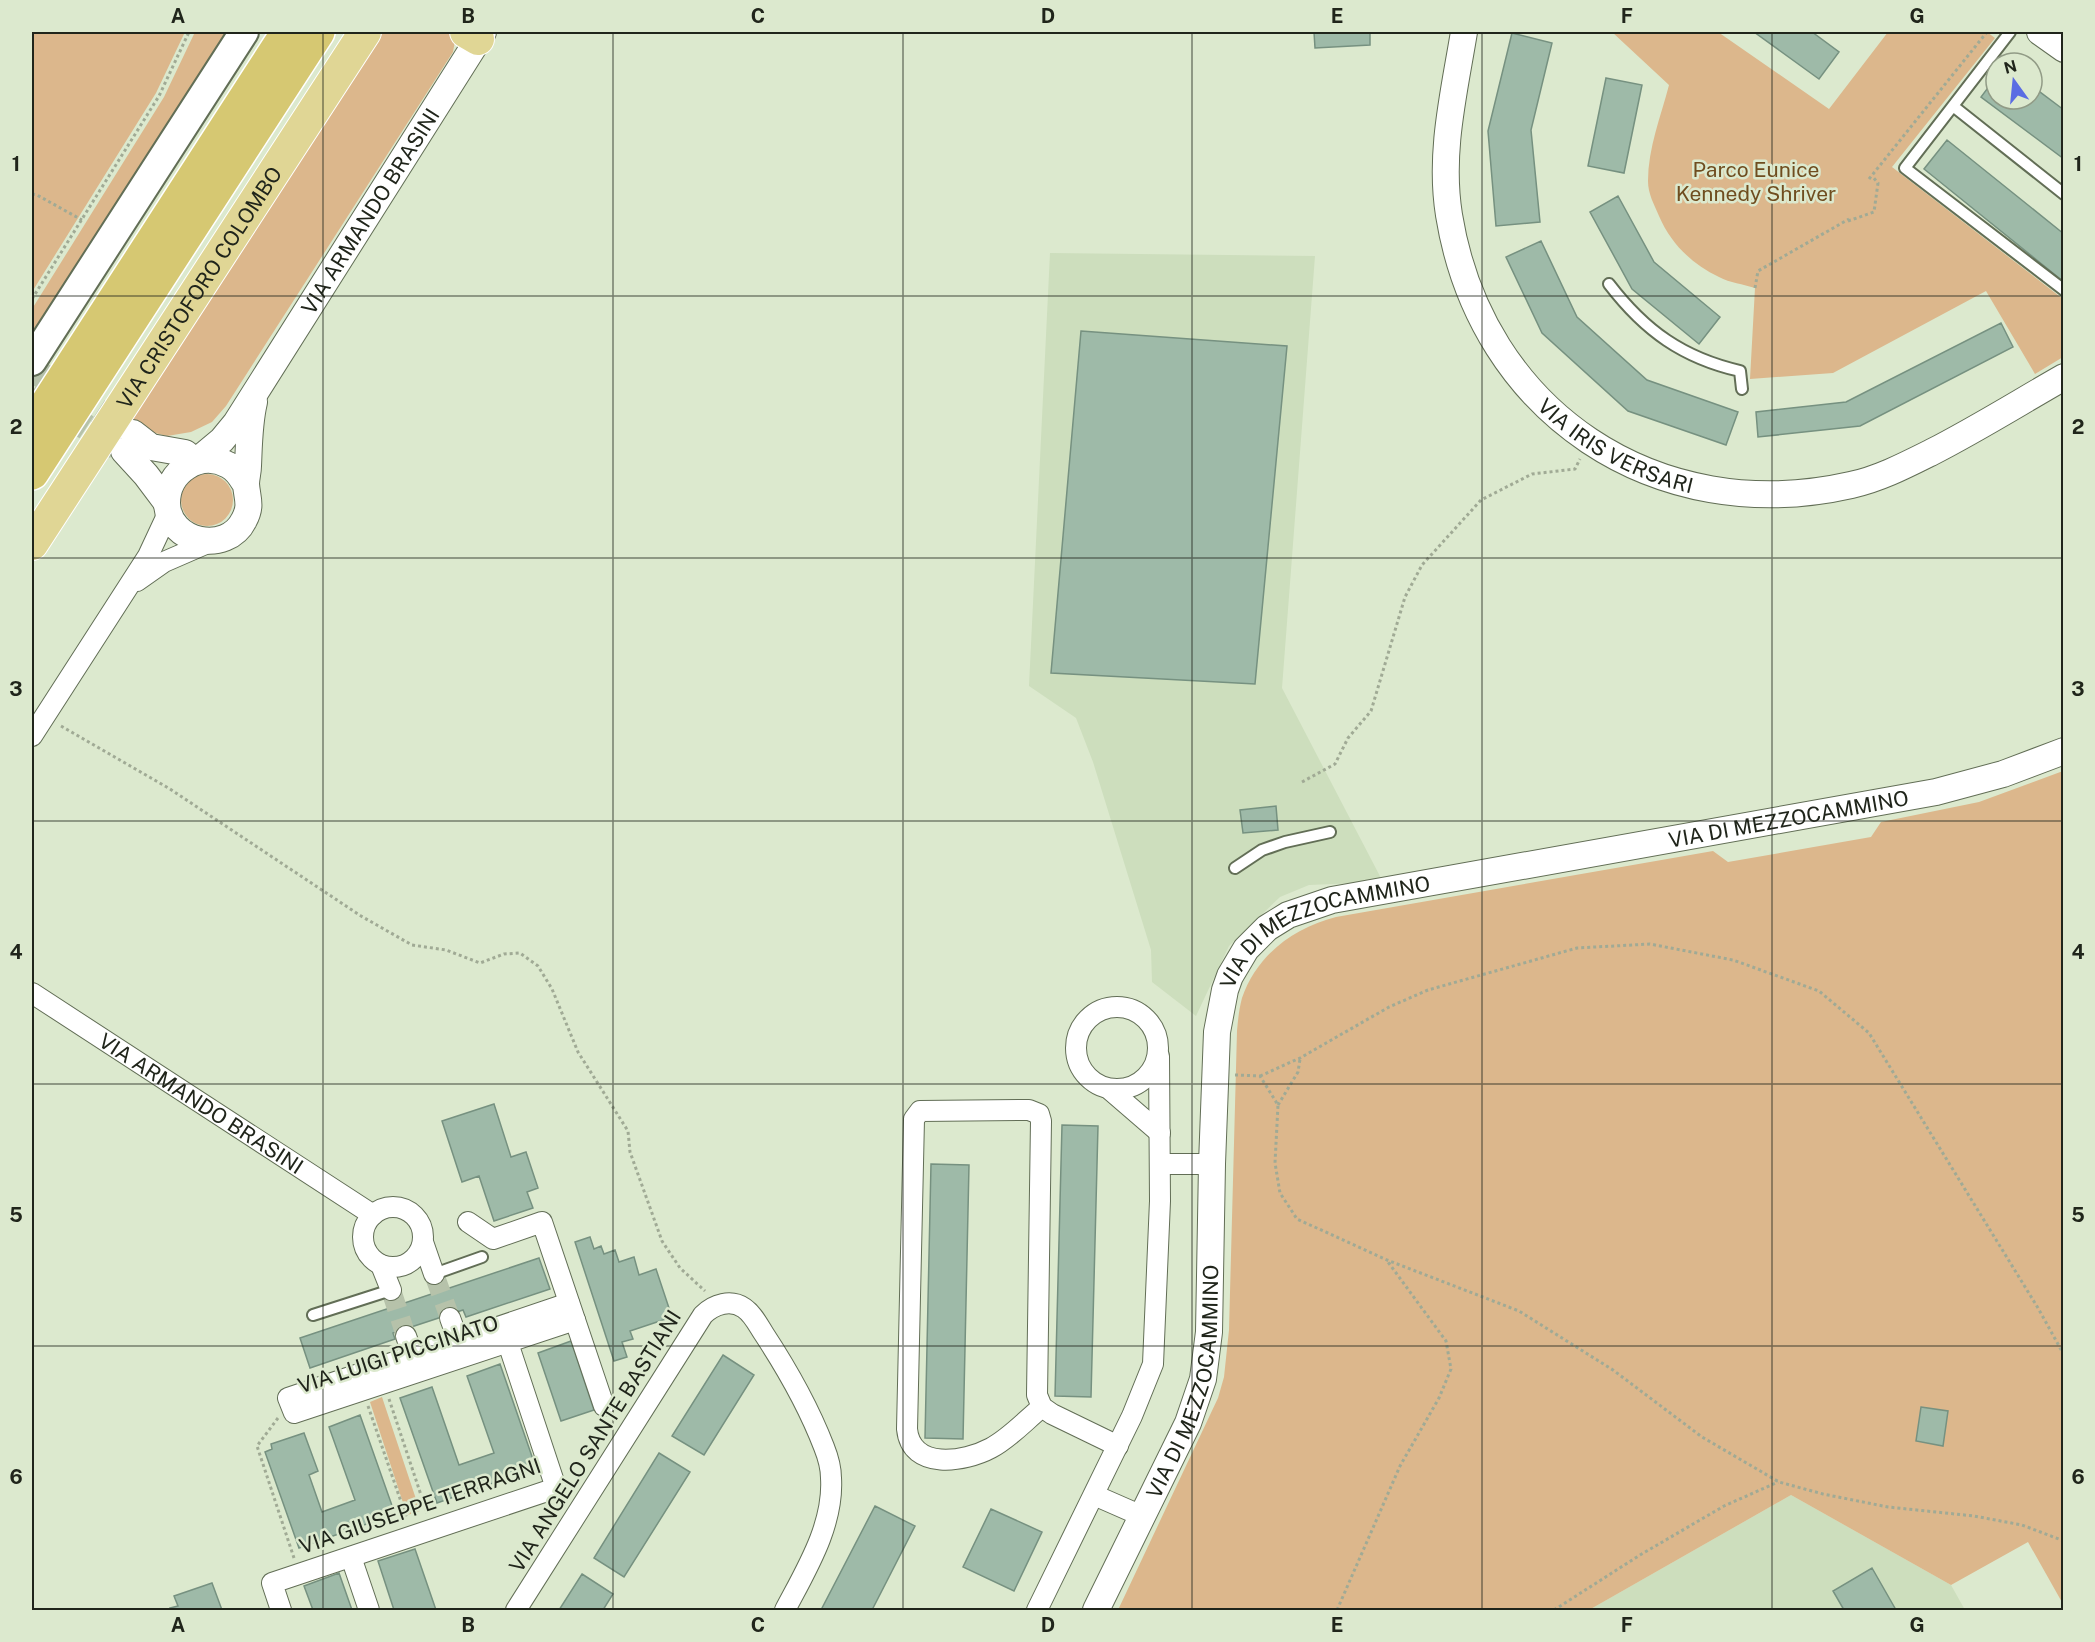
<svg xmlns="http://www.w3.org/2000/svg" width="2095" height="1642" viewBox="0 0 2095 1642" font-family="'Public Sans',sans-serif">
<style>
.built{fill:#cddebd}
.green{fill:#dcb78c}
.building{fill:#9ebaa8;stroke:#769180;stroke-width:1.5}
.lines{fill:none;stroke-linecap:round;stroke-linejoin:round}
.minor-tunnel{stroke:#b6c2aa;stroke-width:20;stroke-dasharray:20 10;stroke-linecap:butt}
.tertiary-tunnel{stroke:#b6c2aa;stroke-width:26;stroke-dasharray:26 13;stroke-linecap:butt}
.service-casing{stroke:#626e56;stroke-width:14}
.minor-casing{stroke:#626e56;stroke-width:22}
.tertiary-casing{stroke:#626e56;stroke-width:28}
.secondary-casing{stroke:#626e56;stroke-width:32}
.primary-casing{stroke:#fff;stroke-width:34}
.trunk-casing{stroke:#fff;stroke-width:36}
.path{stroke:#a0aa95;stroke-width:3;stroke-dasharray:3 3;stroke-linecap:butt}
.service{stroke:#fff;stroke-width:10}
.minor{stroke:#fff;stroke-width:20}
.tertiary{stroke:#fff;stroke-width:26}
.secondary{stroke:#fff;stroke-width:28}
.primary{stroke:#e0d695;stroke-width:32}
.trunk{stroke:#d6c872;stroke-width:33}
.grid{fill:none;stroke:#20251b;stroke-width:1.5;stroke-opacity:0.55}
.labels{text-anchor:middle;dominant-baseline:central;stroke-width:5;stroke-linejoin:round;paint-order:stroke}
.park-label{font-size:21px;fill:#6f4d1f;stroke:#dce9ce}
.street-label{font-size:21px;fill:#20251b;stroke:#dce9ce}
.neatline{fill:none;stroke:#20251b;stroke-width:2}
.grid-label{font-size:20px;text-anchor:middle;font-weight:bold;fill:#20251b}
</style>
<rect width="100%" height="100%" fill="#dce9ce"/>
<!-- built -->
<path class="built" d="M1050 253 1315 256 1282 688 1383 882 1309 885 1280 897 1229 946 1196 1016 1152 982 1151 950 1093 762 1076 718 1029 686Z
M1791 1495 1951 1585 1965 1610H1589Z"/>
<!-- green -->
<path class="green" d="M32 32H185L156 93 32 292Z
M195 32H229L32 337V309L164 97Z
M381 32H451L455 41 453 52 226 406 212 422 191 432 167 436 151 432 131 421Z
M1612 32H1718L1829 109 1888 32H1987L1995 38 1892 167 2063 299V357L2035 374 1986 291 1833 373 1750 379 1755 288C1743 284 1730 283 1719 277 1692 264 1671 244 1659 216 1654 204 1648 194 1648 181 1648 148 1661 116 1669 85Z
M181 500a26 26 0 1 1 52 0a26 26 0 1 1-52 0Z
M2063 771V1604L2028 1542 1951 1585 1791 1495 1589 1610H1118L1218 1398 1224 1377 1229 1330 1237 1031C1238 1020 1239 1009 1242 998 1257 955 1293 928 1336 917L1713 851 1728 862 1871 837 1881 822 1979 802Z
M382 1397 420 1511 407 1515 370 1402Z"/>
<!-- building -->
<path class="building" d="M1314 32H1370V45L1315 48Z
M1754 32H1812L1839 52 1819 79Z
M1512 33 1552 43 1531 130 1540 222 1496 226 1488 131Z
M1996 77V99H2032V86L2064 110V159L1981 97Z
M1606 78 1642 85 1624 173 1588 166Z
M1947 140 2064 234V282L1924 169Z
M1618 196 1654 262 1720 317 1699 344 1632 289 1590 212Z
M1541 241 1577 317 1647 380 1738 412 1726 445 1628 411 1542 333 1506 257Z
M2001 323 2013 347 1860 426 1758 437 1756 412 1846 402Z
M1081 331 1287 346 1255 684 1051 673Z
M1276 806 1278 830 1243 833 1240 810Z
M494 1104 511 1157 526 1152 538 1188 527 1192 533 1208 494 1221 479 1176 462 1182 442 1121Z
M1062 1125 1098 1126 1091 1397 1055 1396Z
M931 1164 969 1165 963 1439 925 1438Z
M590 1237 594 1249 601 1246 604 1254 615 1250 619 1262 634 1257 639 1275 656 1269 672 1317 630 1331 633 1339 622 1342 627 1357 614 1361 575 1242Z
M539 1258 550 1289 466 1317 463 1310 393 1333 395 1339 310 1368 300 1338Z
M571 1341 594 1410 561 1421 538 1353Z
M723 1355 754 1375 704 1455 672 1436Z
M500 1364 536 1468 437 1503 400 1398 432 1387 459 1465 494 1453 467 1376Z
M1921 1407 1948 1411 1943 1446 1916 1441Z
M360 1415 395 1514 299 1548 265 1452 272 1449 271 1444 304 1433 318 1471 309 1475 322 1512 355 1500 329 1427Z
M659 1453 690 1472 624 1577 594 1558Z
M875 1506 915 1526 872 1610H821Z
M991 1509 1042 1532 1014 1591 963 1567Z
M415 1549 436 1610H394L378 1561Z
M1872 1568 1896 1610H1844L1833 1591Z
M339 1573 352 1610H313L304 1586Z
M582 1574 613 1594 603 1610H559Z
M212 1583 222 1610H171L170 1608 178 1606 174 1596Z"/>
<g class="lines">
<!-- minor-tunnel -->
<path class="minor-tunnel" d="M434 1274 450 1318
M391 1290 406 1336"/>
<!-- tertiary-tunnel -->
<path class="tertiary-tunnel" d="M32 369 127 430
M32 392 117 447"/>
<!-- service casing -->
<g class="service-casing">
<path id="service" d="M2010 32 1905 168 2064 290
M1953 106 2064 194
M1609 284C1645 331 1683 358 1740 371L1742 389
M1235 868 1262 850 1285 842 1330 832
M434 1274 482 1257
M313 1315 391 1290"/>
</g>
<!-- minor casing -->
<g class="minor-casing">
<g id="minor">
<path d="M137 581 164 562 210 542"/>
<path d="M32 736 148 556 169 511"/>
<path id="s1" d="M32 993 373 1215"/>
<circle cx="1117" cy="1048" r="41"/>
<path d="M1109 1089 1160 1133"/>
<path d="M1160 1164H1212"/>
<circle cx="393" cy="1237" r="30"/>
<path d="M468 1222 493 1239 542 1222 604 1406"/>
<path d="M423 1242 434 1274"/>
<path d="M381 1265 391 1290"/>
<path d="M569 1303 288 1398 294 1413 575 1320"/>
<path d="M450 1318 458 1340"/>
<path d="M406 1336 417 1367"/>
<path d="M1042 1407C1026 1420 1010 1438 991 1448 965 1462 911 1471 907 1429L914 1119 920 1111 1029 1110 1039 1114 1041 1121 1037 1395 1042 1407 1052 1414 1118 1446"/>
<path d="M1094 1495 1142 1516"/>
<path d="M351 1557 369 1610"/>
<path d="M281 1610 272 1583 556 1488 504 1331"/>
<path d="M516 1610 703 1315C714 1304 731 1299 744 1308 753 1314 758 1325 764 1334 787 1369 809 1408 824 1447 828 1457 831 1467 831 1478 834 1525 806 1570 785 1610"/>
<path d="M1037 1610 1132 1416 1153 1364 1160 1201 1159 1056"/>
</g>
</g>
<!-- tertiary casing -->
<g class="tertiary-casing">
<g id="tertiary">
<path id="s2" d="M1464 32C1454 93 1439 153 1449 215 1481 413 1657 529 1851 485 1879 479 1906 465 1932 452 1977 429 2020 402 2064 377"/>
<path d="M2040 32 2064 49"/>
<path d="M133 433 151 447 185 453 195 461"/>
<path d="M124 451 146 475 167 503"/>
<path id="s3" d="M198 460 222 440 236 423 483 32"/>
<path d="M246 485C241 477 237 469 228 465 200 450 167 471 167 503 168 543 227 555 244 520 252 505 247 499 246 484 246 478 248 472 248 466 249 444 249 423 254 402"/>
<path id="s4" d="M1096 1610 1188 1423 1203 1379 1209 1332 1212 1164 1217 1032 1225 990 1230 976 1246 949 1267 928 1288 915 1332 900 1936 792 2003 774 2064 751"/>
</g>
</g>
<!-- secondary casing -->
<g class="secondary-casing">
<path id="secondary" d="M32 361 244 32"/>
</g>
<!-- primary casing -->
<g class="primary-casing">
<g id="primary">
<path d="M466 32 478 39"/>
<path id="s5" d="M32 544 365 32"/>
</g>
</g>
<!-- trunk casing -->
<g class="trunk-casing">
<path id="trunk" d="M32 427 288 32
M32 473 318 32"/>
</g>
<!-- path -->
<path class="path" d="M1869 179 1987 32
M32 194 37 195 82 220
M1848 221 1874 212 1878 183 1872 176
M1755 288 1758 271 1849 219
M32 299 159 96 189 32
M61 726 170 789 361 916 412 945 446 950 480 963 504 954 520 953 538 966 552 989 578 1052 628 1131 630 1152 662 1241 680 1268 705 1291
M1302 782 1335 764 1348 738 1371 711 1405 597 1422 565 1481 500 1532 474 1575 469 1580 459
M1235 1075 1260 1076 1278 1105 1275 1163 1280 1193 1297 1219 1387 1260 1519 1311 1613 1370 1702 1437 1779 1482 1823 1494 1888 1507 1974 1516 2022 1525 2064 1541
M1260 1076 1300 1058 1389 1007 1428 990 1577 948 1650 944 1733 960 1819 991 1869 1033 2038 1308 2064 1355
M1278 1105 1298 1072 1300 1059
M389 1399 427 1513
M368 1406 407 1519
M278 1418 257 1446 294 1558
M1337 1610 1400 1466 1439 1398 1451 1369 1446 1341 1388 1262
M1554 1610 1640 1555 1724 1506 1778 1482"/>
<!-- service -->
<use href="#service" class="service"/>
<!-- minor -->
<use href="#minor" class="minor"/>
<!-- tertiary -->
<use href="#tertiary" class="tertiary"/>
<!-- secondary -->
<use href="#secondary" class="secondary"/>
<!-- primary -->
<use href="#primary" class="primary"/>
<!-- trunk -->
<use href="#trunk" class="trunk"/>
</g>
<!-- grid -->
<path class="grid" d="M323 32V1610M613 32V1610M903 32V1610M1192 32V1610M1482 32V1610M1772 32V1610M32 296H2064M32 558H2064M32 821H2064M32 1084H2064M32 1346H2064"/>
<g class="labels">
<!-- park labels -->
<g class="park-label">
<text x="1756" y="169">Parco Eunice<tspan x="1756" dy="24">Kennedy Shriver</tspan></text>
</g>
<!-- street labels -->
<g class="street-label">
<text stroke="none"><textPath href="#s3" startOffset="304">VIA ARMANDO BRASINI</textPath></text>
<text stroke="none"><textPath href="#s5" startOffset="306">VIA CRISTOFORO COLOMBO</textPath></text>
<text stroke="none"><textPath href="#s2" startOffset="484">VIA IRIS VERSARI</textPath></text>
<text stroke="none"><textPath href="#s4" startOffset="1256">VIA DI MEZZOCAMMINO</textPath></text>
<text stroke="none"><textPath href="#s4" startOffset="770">VIA DI MEZZOCAMMINO</textPath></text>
<text stroke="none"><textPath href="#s1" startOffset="202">VIA ARMANDO BRASINI</textPath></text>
<text transform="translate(398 1354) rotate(-18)">VIA LUIGI PICCINATO</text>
<text stroke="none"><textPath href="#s4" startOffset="248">VIA DI MEZZOCAMMINO</textPath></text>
<text transform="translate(595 1441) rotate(-58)">VIA ANGELO SANTE BASTIANI</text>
<text transform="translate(420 1506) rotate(-19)">VIA GIUSEPPE TERRAGNI</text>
</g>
</g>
<!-- border -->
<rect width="2095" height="1642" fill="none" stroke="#dce9ce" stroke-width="66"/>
<!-- north arrow -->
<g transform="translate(2014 81) rotate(345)"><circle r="28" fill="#dce9ce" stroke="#919b86" stroke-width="1.5"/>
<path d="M0-4.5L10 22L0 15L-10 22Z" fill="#5a6ce3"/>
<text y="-9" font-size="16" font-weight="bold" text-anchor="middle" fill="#20251b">N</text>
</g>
<rect x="33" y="33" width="2029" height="1576" class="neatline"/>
<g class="grid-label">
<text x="178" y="23">A</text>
<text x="468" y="23">B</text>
<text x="758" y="23">C</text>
<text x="1048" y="23">D</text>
<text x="1337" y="23">E</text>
<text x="1627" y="23">F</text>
<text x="1917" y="23">G</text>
<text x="16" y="171">1</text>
<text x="2078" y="171">1</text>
<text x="16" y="434">2</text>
<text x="2078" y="434">2</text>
<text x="16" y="696">3</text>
<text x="2078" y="696">3</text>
<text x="16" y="959">4</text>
<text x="2078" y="959">4</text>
<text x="16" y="1222">5</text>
<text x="2078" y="1222">5</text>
<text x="16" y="1484">6</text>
<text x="2078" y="1484">6</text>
<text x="178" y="1632">A</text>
<text x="468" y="1632">B</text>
<text x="758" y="1632">C</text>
<text x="1048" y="1632">D</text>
<text x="1337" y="1632">E</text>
<text x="1627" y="1632">F</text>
<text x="1917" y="1632">G</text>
</g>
</svg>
